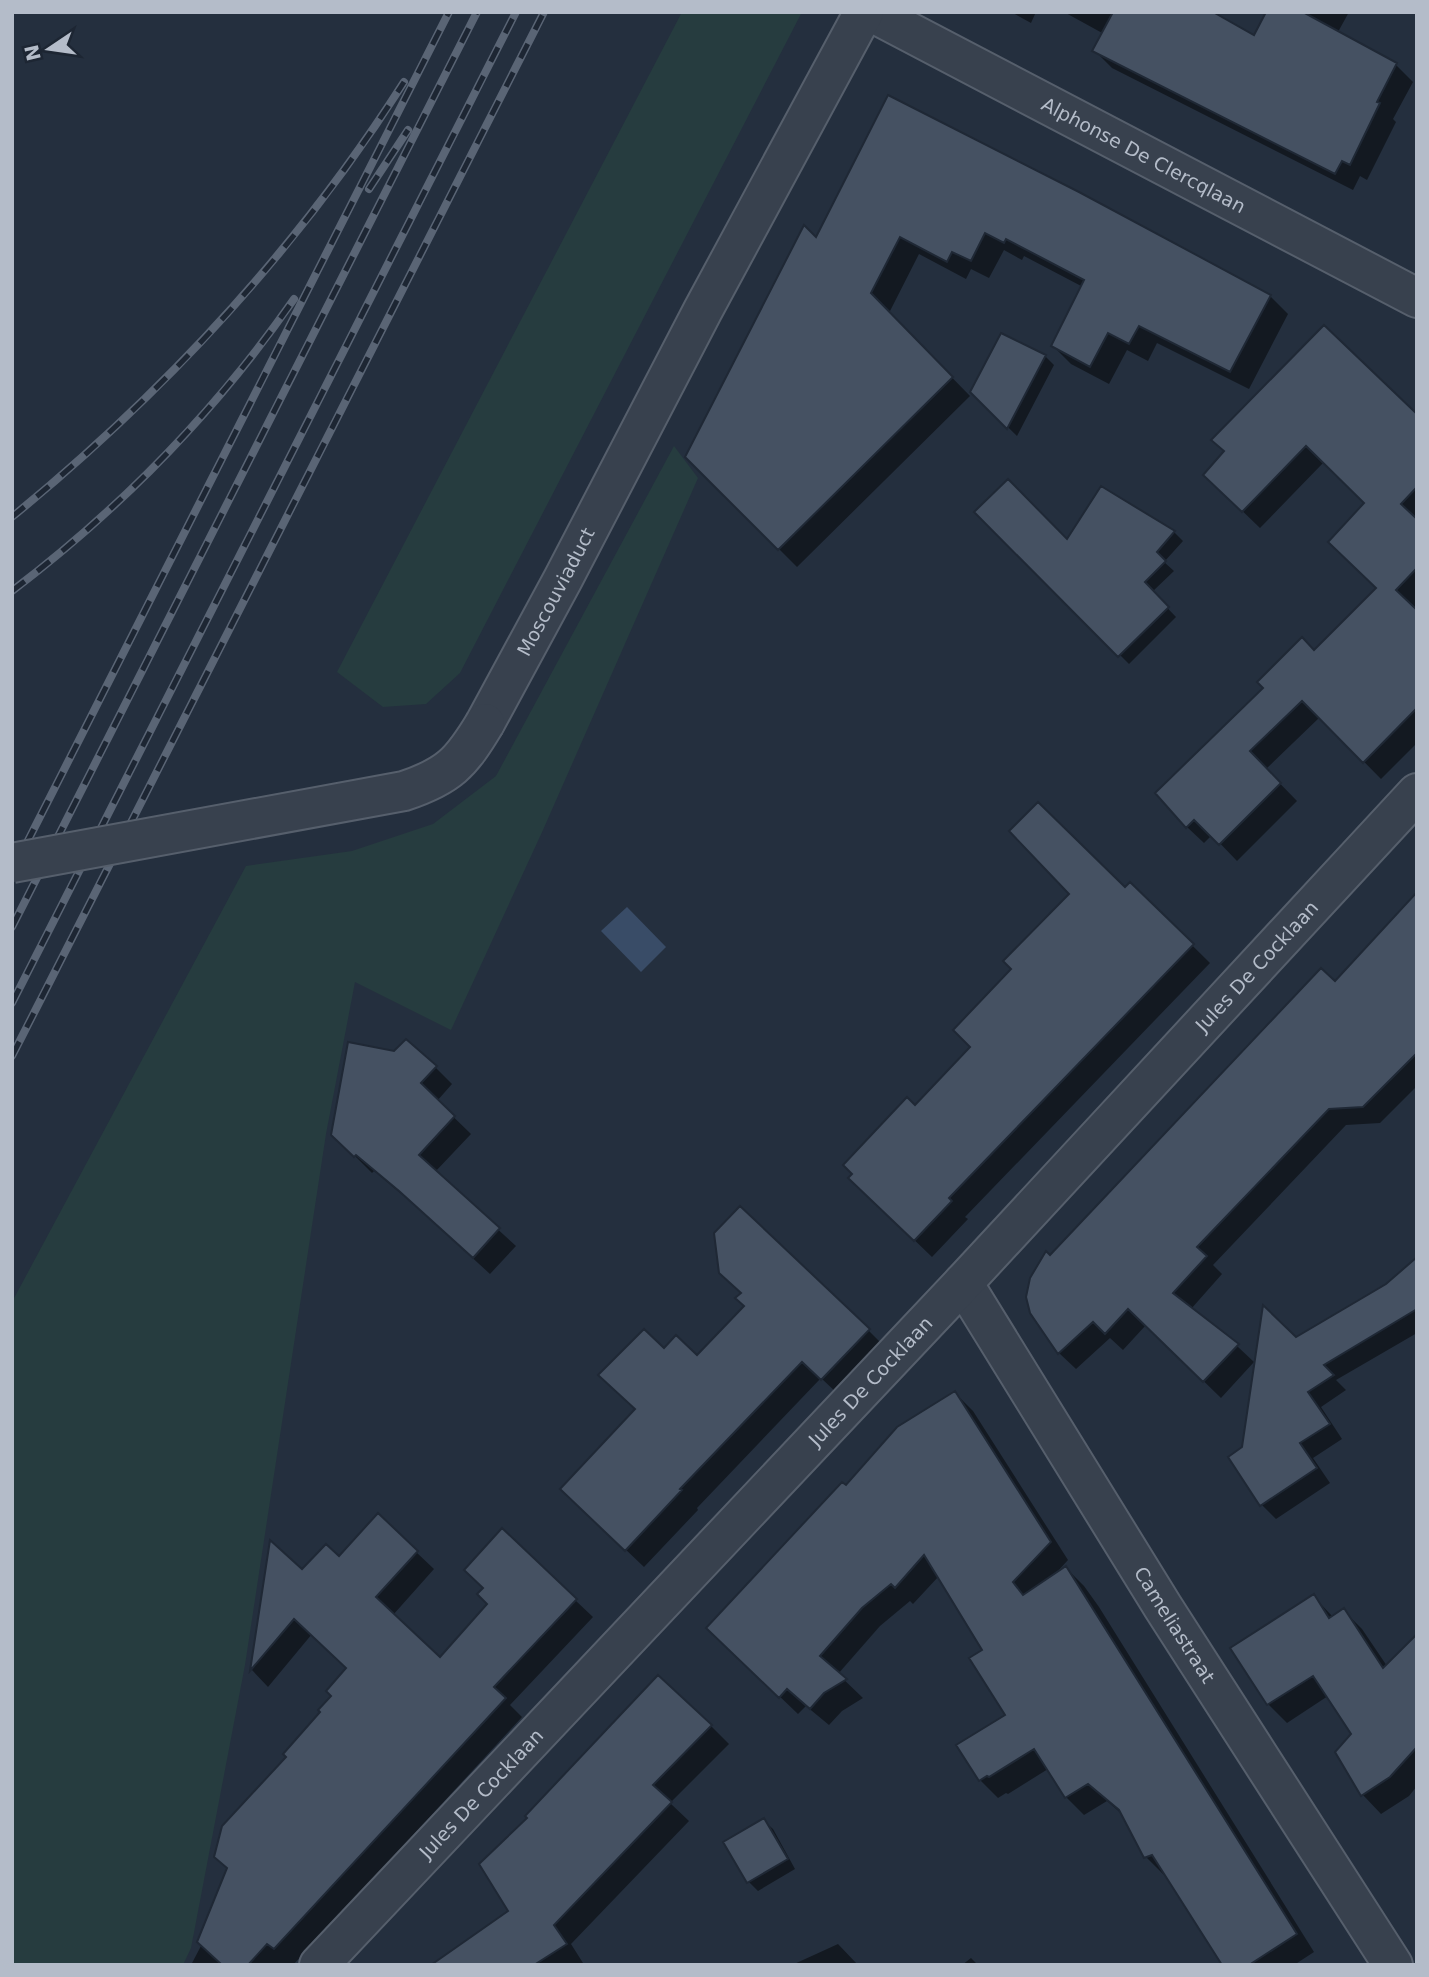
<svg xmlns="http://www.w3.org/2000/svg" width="1429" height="1977" viewBox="0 0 1429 1977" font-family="'DejaVu Sans',sans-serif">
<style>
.green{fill:#263c3f}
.water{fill:#394c67}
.shadow{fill:#0007}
.building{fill:#455162;stroke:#1f2835;stroke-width:2}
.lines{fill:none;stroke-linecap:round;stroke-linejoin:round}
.minor-casing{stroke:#565f6c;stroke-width:42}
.minor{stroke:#38414e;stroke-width:38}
.rail-casing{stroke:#5a6575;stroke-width:8}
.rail{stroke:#1d2633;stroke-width:5;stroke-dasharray:16;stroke-linecap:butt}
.minor-bridge-casing{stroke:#565f6c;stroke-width:42;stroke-linecap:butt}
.minor-bridge{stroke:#38414e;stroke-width:38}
.labels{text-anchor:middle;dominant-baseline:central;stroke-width:5;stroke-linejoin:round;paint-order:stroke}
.street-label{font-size:19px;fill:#b4bcc9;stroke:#1d2633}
</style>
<rect width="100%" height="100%" fill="#242f3e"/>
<!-- green -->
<path class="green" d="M682 12H802L460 673 426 704 383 707 337 672Z
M674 446 698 478 543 830 451 1030 355 982 326 1134 245 1665 191 1948 183 1965H12V1302L246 866 352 851 433 824 496 776Z"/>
<!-- water -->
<path class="water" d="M627 907 666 947 641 972 601 931Z"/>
<!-- shadow -->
<path class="shadow" d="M1011 12H1036L1031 23Z
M1064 12H1213L1255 38 1268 12H1349L1338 32 1396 65 1413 82 1393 119 1396 122 1367 180 1360 176 1353 190 1112 68 1095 51 1104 34Z
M889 98 1270 296 1288 314 1249 389 1157 343 1148 361 1127 350 1109 384 1071 364 1053 346 1083 287 1024 256 1022 260 1004 250 989 278 971 269 966 279 919 254 889 313 970 396 797 567 687 457 817 240Z
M1002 335 1045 356 1054 365 1017 436 972 392Z
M1417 417V743L1381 779 1320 717 1266 769 1297 801 1237 861 1212 835 1204 843 1187 827 1315 652 1378 588 1366 503 1324 462 1260 528 1205 475 1225 452Z
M977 512 1068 542 1174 532 1183 541 1164 562 1174 571 1152 592 1176 617 1129 664Z
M1130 884 1210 963 965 1217 968 1219 932 1257 850 1178 972 1047 1013 969 1071 894 1125 890Z
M1417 918V1086L1380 1123 1346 1125 1213 1265 1222 1274 1191 1309 1237 1346 1254 1362 1221 1398 1146 1325 1123 1350 1110 1338 1076 1369 1059 1353 1050 1257 1335 984Z
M435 1067 452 1084 437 1101 471 1134 435 1172 516 1246 490 1274 418 1208 374 1171 372 1173 333 1134Z
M1417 1259V1333L1336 1380 1346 1390 1321 1407 1342 1439 1313 1458 1330 1483 1276 1519 1262 1505 1244 1448 1295 1340 1387 1285Z
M868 1330 886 1348 840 1396 821 1378 697 1508 698 1510 644 1567 580 1506 637 1410 664 1350 697 1358Z
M955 1393 973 1411 1068 1560 1057 1572 1066 1568 1084 1586 1099 1607 1314 1952 1294 1965H1224L1166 1874 1164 1875 1146 1857 1123 1815 1107 1801 1084 1815 1066 1797 1048 1769 1008 1794 1006 1793 998 1798 980 1780 1007 1715 984 1651 939 1576 913 1604 910 1601 880 1626 838 1674 863 1698 842 1711 829 1725 806 1706 798 1714 726 1645 846 1487Z
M378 1516 434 1569 393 1615 440 1660 489 1605 485 1588 502 1531 593 1617 510 1705 522 1717 293 1965H191L202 1944 229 1869 288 1757 333 1697 348 1668 312 1634 268 1687 252 1670 272 1544 302 1572 339 1558Z
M1314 1597 1333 1617 1344 1611 1362 1629 1387 1666 1417 1670V1786L1409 1796 1381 1814 1363 1795 1337 1752 1353 1734 1328 1696 1287 1723 1268 1704Z
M711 1726 729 1744 670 1803 689 1821 571 1944 583 1963 580 1965H434L510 1912 530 1818Z
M764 1821 773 1829 795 1869 758 1891 749 1882Z
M838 1944 858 1965H792Z
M971 1958 978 1965H962Z"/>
<!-- building -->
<path class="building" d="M1113 12H1213L1254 35 1266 12H1303L1397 63 1377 102 1380 103 1350 165 1342 161 1335 174 1092 51Z
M888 95 1079 192 1271 295 1230 372 1139 326 1129 344 1108 333 1090 367 1051 346 1084 280 1006 239 1004 243 985 233 971 261 952 252 947 262 900 237 871 293 953 377 778 550 685 457 804 225 816 237Z
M1324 325 1417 414V487L1401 504 1417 519V568L1396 590 1417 610V708L1363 763 1302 701 1250 751 1281 783 1219 845 1194 820 1186 828 1155 793 1263 688 1257 682 1302 637 1314 650 1376 588 1328 542 1364 503 1306 446 1242 512 1203 475 1224 451 1211 440Z
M1001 333 1046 355 1007 429 970 392Z
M1008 479 1067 539 1101 486 1175 531 1157 552 1166 561 1145 582 1169 607 1118 657 974 512Z
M1038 802 1125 887 1130 882 1194 944 949 1198 952 1201 914 1241 848 1178 852 1174 843 1165 907 1097 915 1105 970 1047 953 1030 1011 969 1003 961 1069 894 1009 831Z
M1417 892V1053L1363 1107 1329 1109 1197 1247 1207 1256 1173 1293 1239 1344 1203 1382 1128 1309 1105 1334 1093 1322 1058 1354 1030 1313 1026 1297 1030 1278 1046 1251 1050 1255 1321 968 1335 981Z
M406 1039 437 1066 421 1083 455 1116 419 1155 500 1228 473 1258 399 1191 356 1155 354 1157 331 1135 348 1042 394 1051Z
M740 1206 870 1329 821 1380 802 1362 680 1489 682 1490 625 1551 560 1489 635 1409 598 1375 644 1329 664 1348 676 1335 697 1355 744 1306 735 1298 741 1293 719 1273 714 1233Z
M1417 1257V1309L1324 1365 1334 1375 1308 1392 1330 1424 1300 1443 1317 1468 1260 1506 1228 1457 1242 1447 1263 1305 1296 1337 1386 1284Z
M955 1391 1051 1542 1013 1582 1023 1595 1066 1566 1297 1934 1249 1965H1222L1152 1855 1144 1858 1119 1810 1088 1784 1065 1798 1034 1749 989 1777 987 1776 979 1781 956 1745 1005 1715 969 1658 982 1650 924 1555 895 1588 891 1584 862 1608 820 1656 847 1679 824 1693 810 1709 787 1689 779 1698 706 1628 842 1482 846 1485 897 1427Z
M378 1513 418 1551 376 1597 440 1657 487 1604 477 1594 483 1588 464 1570 502 1528 577 1599 494 1687 506 1698 274 1949 267 1944 248 1965H222L197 1942 227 1868 214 1857 222 1826 286 1757 283 1754 320 1712 318 1710 331 1696 326 1691 346 1668 294 1619 250 1671 270 1540 302 1569 326 1544 339 1556Z
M1314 1594 1329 1618 1344 1608 1383 1668 1417 1634V1747L1390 1777 1361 1796 1335 1752 1351 1734 1313 1676 1267 1705 1230 1648Z
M658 1675 712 1725 653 1785 672 1802 554 1925 567 1944 534 1965H431L508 1911 479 1864 527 1818 525 1816Z
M764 1818 788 1859 747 1883 723 1842Z"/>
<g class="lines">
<!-- minor casing -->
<g class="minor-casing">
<g id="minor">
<path id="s1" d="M871 12 1417 298"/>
<path id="s2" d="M485 723 563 579 703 310 864 12"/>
<path id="s3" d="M963 1283 1163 1607 1393 1965"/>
<path id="s4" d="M319 1965 963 1283 1417 793"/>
</g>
</g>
<!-- minor -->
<use href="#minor" class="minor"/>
<!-- rail casing -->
<g class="rail-casing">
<path id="rail" d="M369 189 408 130
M12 517C166 391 297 250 404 82
M12 591C121 508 216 411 294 299
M12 872 449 12
M12 927 477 12
M12 1003 516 12
M12 1056 544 12"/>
</g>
<!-- rail -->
<use href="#rail" class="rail"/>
<!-- minor-bridge casing -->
<g class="minor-bridge-casing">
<path id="minor-bridge" d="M12 863 404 791C449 776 461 763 485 723"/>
</g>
<!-- minor-bridge -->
<use href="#minor-bridge" class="minor-bridge"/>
</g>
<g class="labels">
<!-- street labels -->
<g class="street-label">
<text stroke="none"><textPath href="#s1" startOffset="308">Alphonse De Clercqlaan</textPath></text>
<text stroke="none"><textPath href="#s2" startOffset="149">Moscouviaduct</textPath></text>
<text stroke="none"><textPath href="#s4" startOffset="1370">Jules De Cocklaan</textPath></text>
<text stroke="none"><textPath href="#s4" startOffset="803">Jules De Cocklaan</textPath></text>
<text stroke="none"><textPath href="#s3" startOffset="402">Cameliastraat</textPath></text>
<text stroke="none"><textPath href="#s4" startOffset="236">Jules De Cocklaan</textPath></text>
</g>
</g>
<!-- border -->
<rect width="1429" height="1977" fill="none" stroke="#b4bcc9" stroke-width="28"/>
<!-- north arrow -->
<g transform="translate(49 49) rotate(257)" stroke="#1d2633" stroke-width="5" paint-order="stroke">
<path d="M0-5L12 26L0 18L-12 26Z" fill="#b4bcc9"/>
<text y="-10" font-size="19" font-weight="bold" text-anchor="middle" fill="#b4bcc9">N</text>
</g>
</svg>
